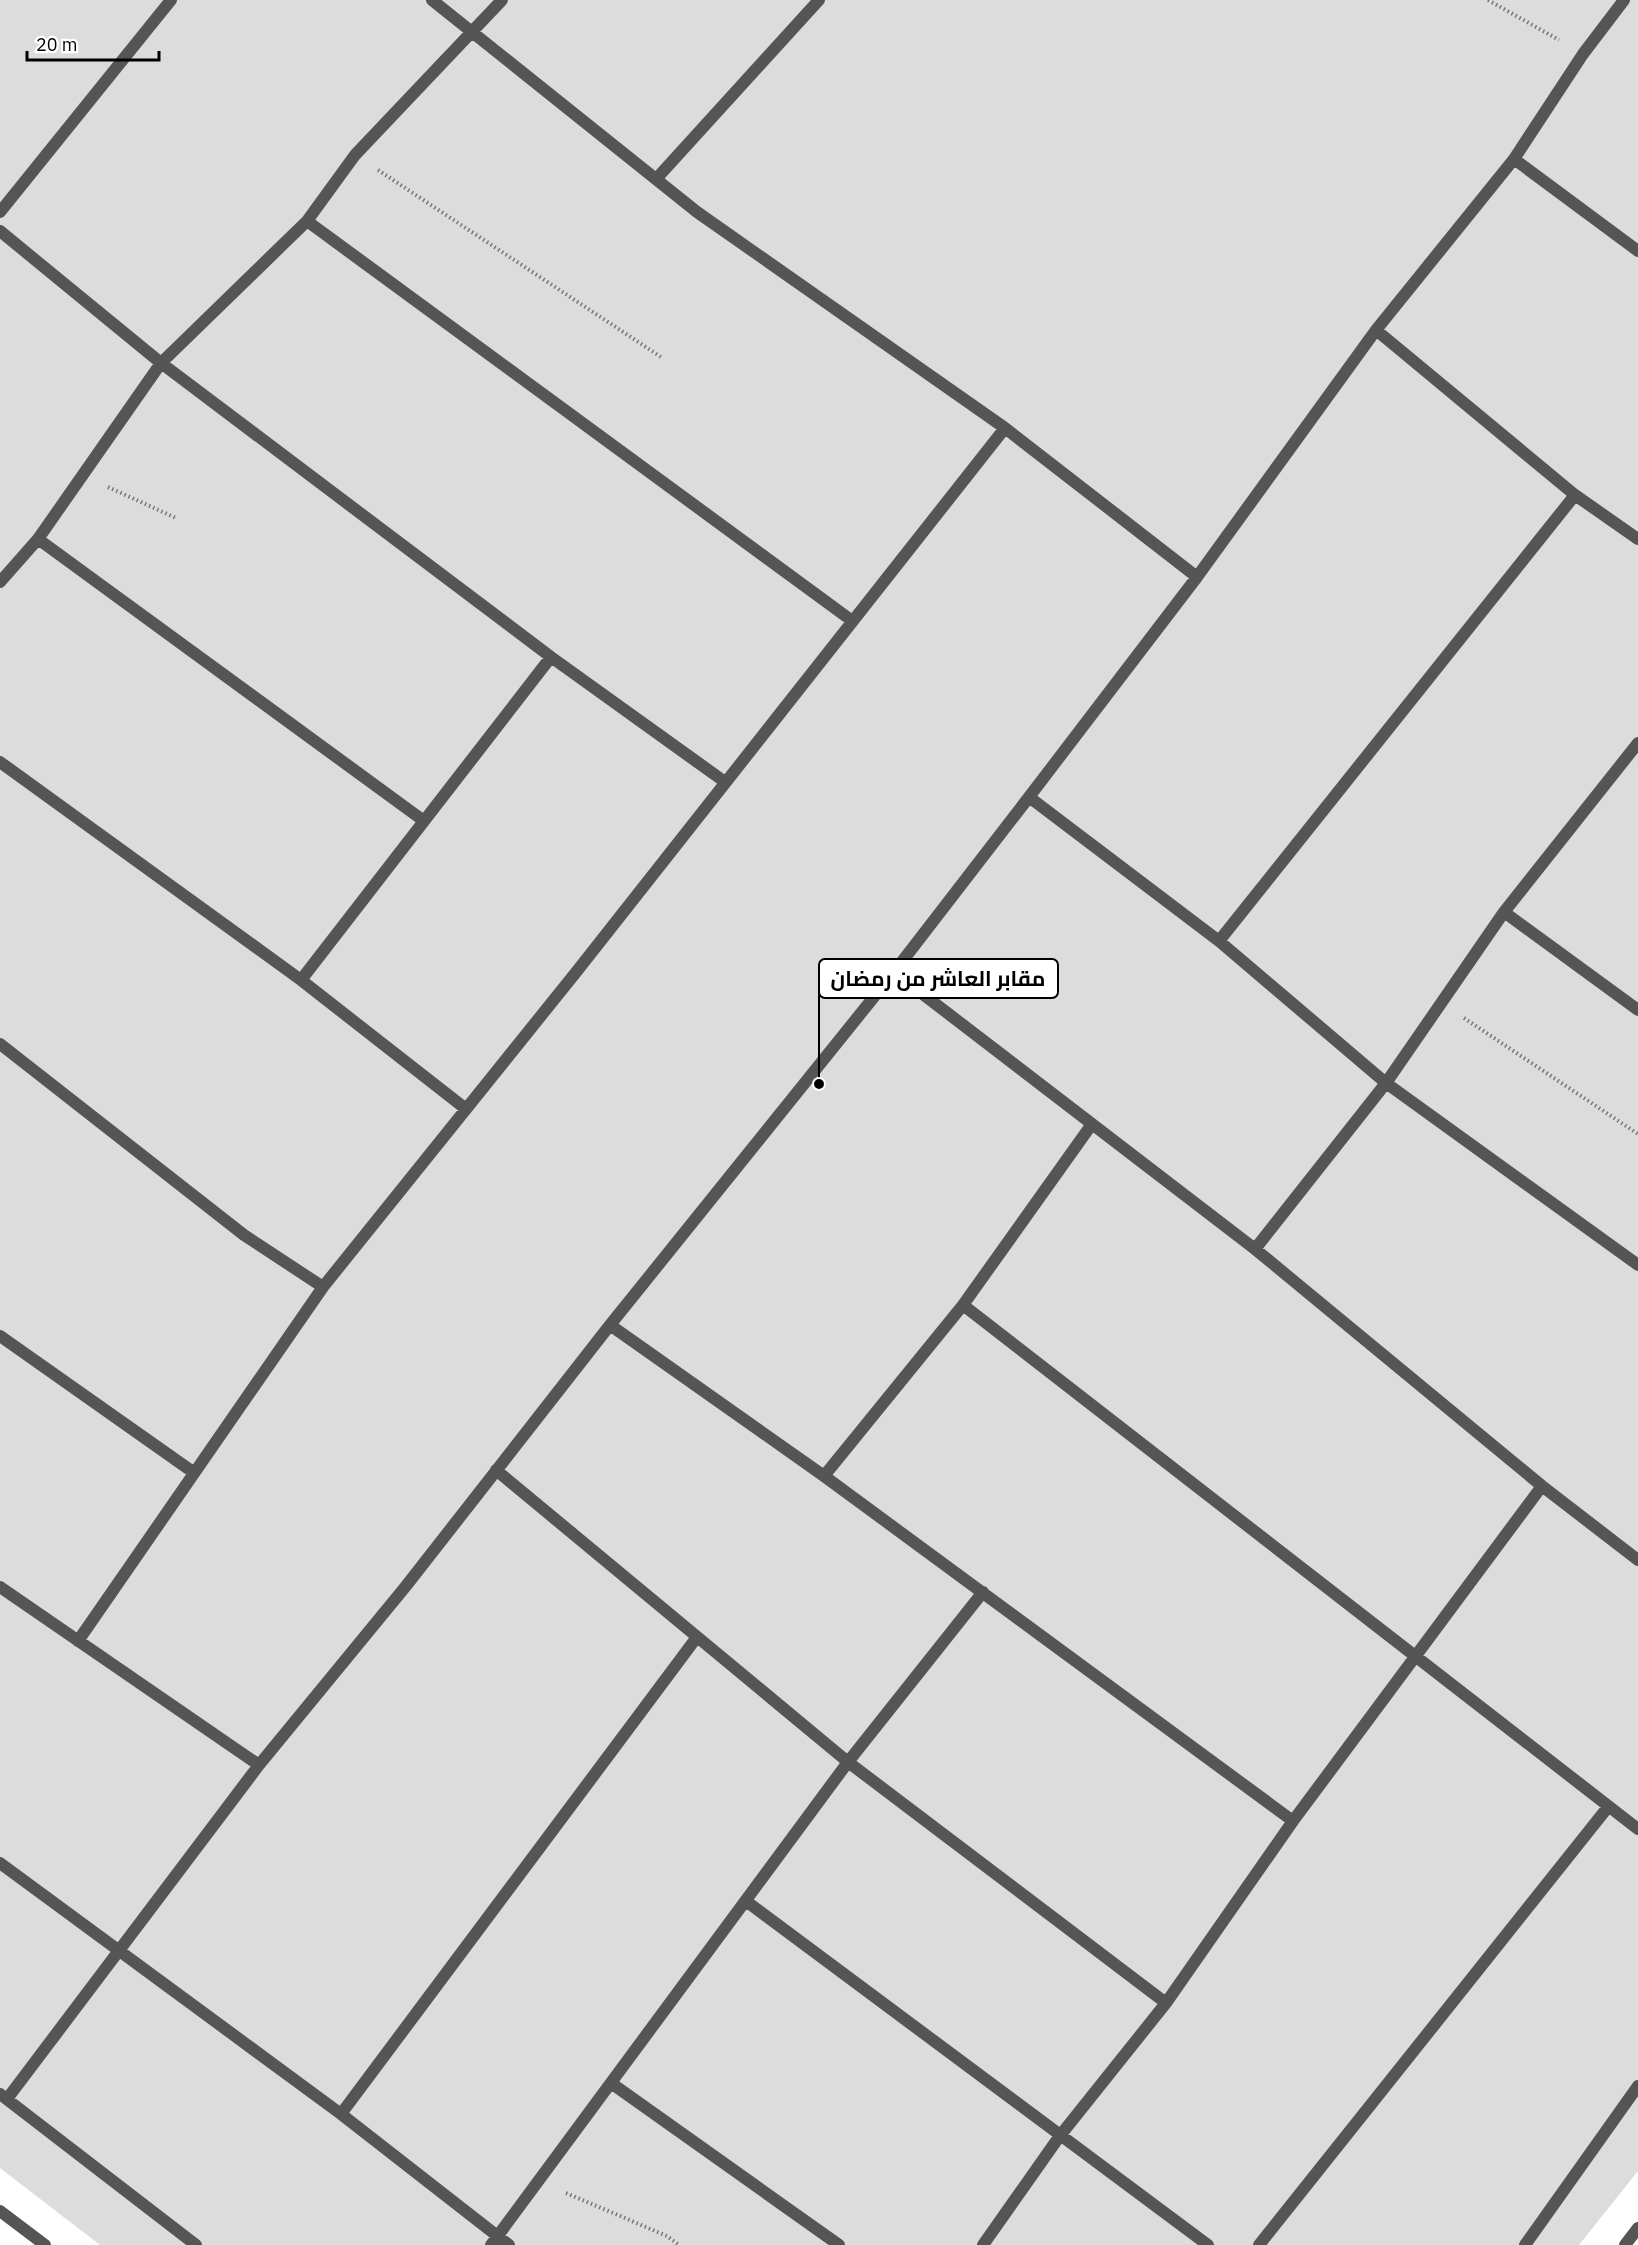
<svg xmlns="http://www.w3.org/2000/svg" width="1638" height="2245" viewBox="0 0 1638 2245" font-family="'IBM Plex Sans',Cairo,sans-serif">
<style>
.green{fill:#dcdcdc}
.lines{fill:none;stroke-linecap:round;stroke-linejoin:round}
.path{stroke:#777;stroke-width:4;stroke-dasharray:1.5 3;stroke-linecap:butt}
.service{stroke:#555;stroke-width:12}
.leader{fill:none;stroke:#000;stroke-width:2}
.callout-dot{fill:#000;stroke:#fff;stroke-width:2}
.callout{fill:#fff;stroke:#000;stroke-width:2}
.callout-label{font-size:21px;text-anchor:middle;font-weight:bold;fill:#000}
</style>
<rect width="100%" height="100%" fill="#fff"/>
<!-- green -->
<path class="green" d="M0 0H1638V2171L1579 2245H100L0 2168Z"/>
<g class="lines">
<!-- path -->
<path class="path" d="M1488 0 1559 40
M378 170 661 357
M108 487 176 518
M1464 1018 1638 1134
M566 2193 667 2236 679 2245"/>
<!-- service -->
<path class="service" d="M432 0 697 212 1005 428 1197 577
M1514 159 1638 251
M657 178 819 0
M0 212 171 0
M307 221 851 620
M0 231 161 363 551 657 725 782
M1376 330 1575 495 1638 539
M38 539 424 821
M0 582 38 539 161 363 307 221 355 155 502 0
M0 762 301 980 466 1109
M1029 797 1219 941 1386 1083 1638 1265
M1504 912 1638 1010
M1219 941 1575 495
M894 972 1255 1249 1542 1486 1638 1560
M301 980 551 657
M0 1044 244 1235 323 1287
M1255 1249 1386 1083 1504 912 1638 743
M963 1305 1638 1829
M610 1325 824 1476 1293 1821
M0 1336 193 1472
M496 1470 848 1762 1166 2003
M824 1476 963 1305 1092 1124
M0 1587 259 1765
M78 1641 323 1287 577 971 1005 428
M0 1863 341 2114 509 2245
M746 1901 1208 2245
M611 2083 839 2245
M0 2094 196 2245
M7 2099 259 1765 406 1586 610 1325 894 972 1029 797 1197 577 1376 330 1514 159 1583 54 1624 0
M341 2114 697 1637
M0 2211 45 2245
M491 2245 848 1762 983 1592
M983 2245 1059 2137 1166 2003 1293 1821 1542 1486
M1259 2245 1608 1807
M1525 2245 1638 2086
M1625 2245 1638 2228"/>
</g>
<!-- callouts -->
<path class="leader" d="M819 1084L819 978"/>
<circle class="callout-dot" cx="819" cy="1084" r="6"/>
<rect class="callout" x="819" y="959" width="239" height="39" rx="6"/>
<g class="callout-label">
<text x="938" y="986">مقابر العاشر من رمضان</text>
</g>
<!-- scale -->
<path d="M27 51v9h132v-9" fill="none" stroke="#000000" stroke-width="3"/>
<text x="36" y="51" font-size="18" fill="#000000" stroke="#ffffff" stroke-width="4.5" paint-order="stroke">20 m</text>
</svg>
